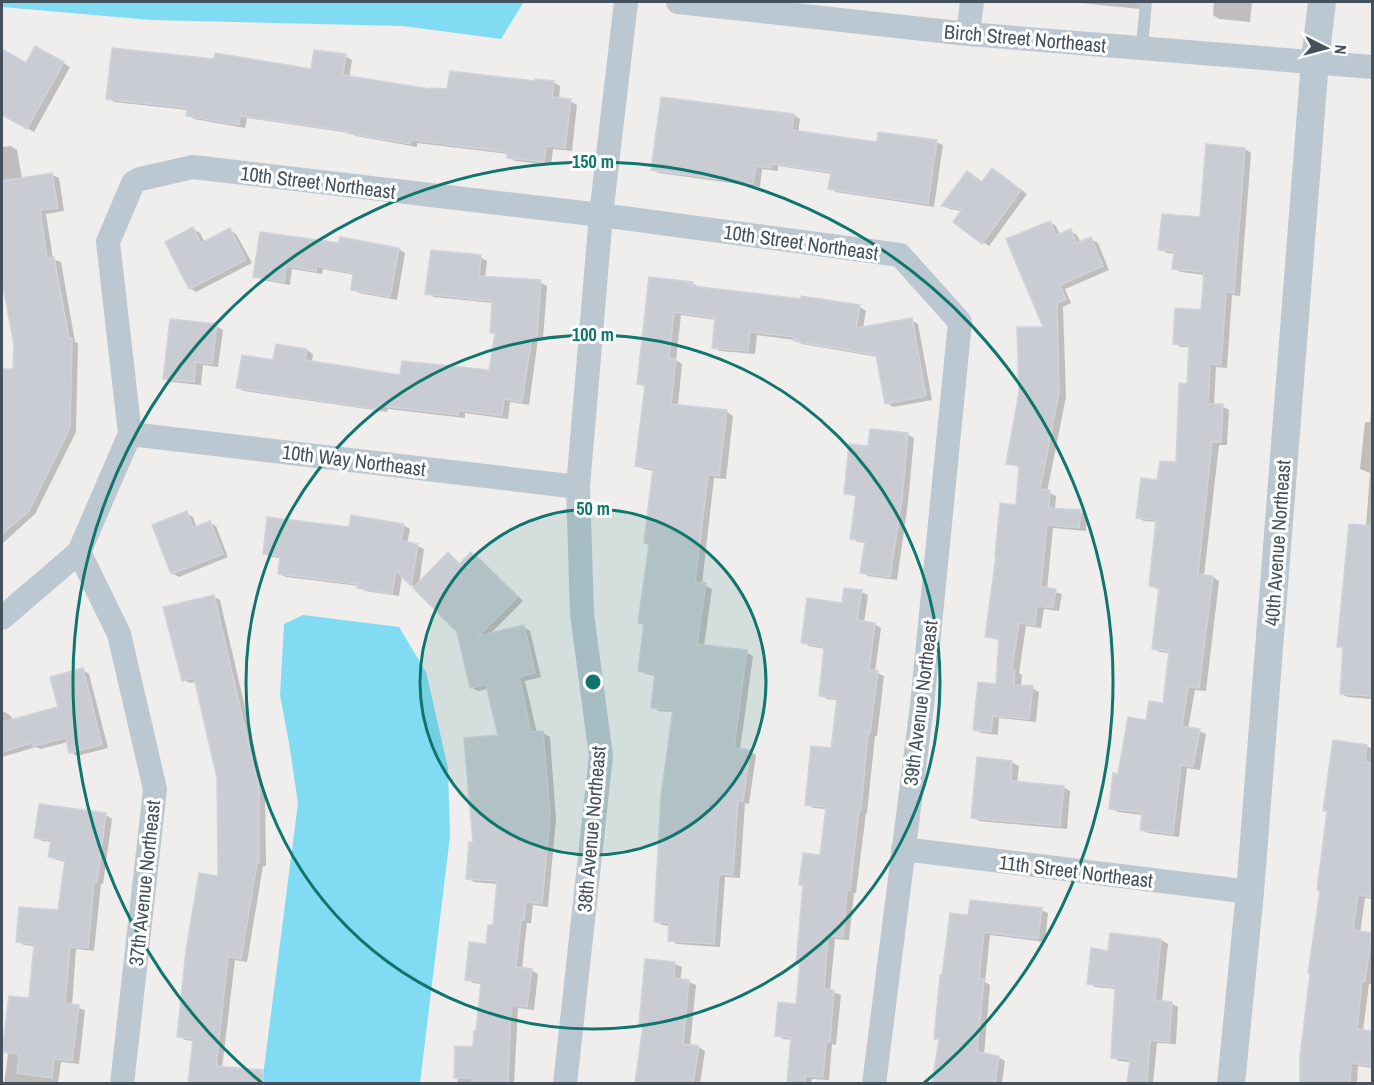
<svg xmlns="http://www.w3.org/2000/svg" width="1374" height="1085" viewBox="0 0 1374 1085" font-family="'Archivo Narrow',sans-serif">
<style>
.water{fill:#81dcf3}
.shadow{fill:#0003}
.building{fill:#c9ccd3;stroke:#d1d3da;stroke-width:1.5}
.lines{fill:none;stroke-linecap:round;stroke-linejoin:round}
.service{stroke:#bcc8d1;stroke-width:12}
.minor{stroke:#bcc8d1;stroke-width:24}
.tertiary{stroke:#bcc8d1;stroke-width:28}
.ring{fill:none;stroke:#0f766e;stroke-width:3}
.labels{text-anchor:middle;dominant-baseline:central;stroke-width:6;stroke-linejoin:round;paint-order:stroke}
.street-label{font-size:20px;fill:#44515d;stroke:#fff}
.centre{fill:#0f766e;stroke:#fff;stroke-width:3}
.ring-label{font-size:18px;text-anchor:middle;font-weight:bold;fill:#0f766e;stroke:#fff;stroke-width:6;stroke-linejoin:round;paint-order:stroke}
</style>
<rect width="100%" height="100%" fill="#f0eded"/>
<!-- water -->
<path class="water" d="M2 2H512L523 3 501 39 403 26 151 20 2 7Z
M303 615 399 627 426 672 448 768 450 836 420 1083 262 1084 298 803 289 743 280 695 284 624Z"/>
<!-- shadow -->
<path class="shadow" d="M1070 2H1140V9Z
M1214 2H1252L1250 22 1219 19 1213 15Z
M36 48 70 67 34 132 2 114V75L4 71 2 70V51L27 65Z
M345 56 352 60 349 78 431 91 553 82 560 86 559 99 570 101 577 105 572 151 553 149 551 165 515 161 508 157 509 154 417 143V147L356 136 350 133 247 118 245 128 194 119 188 115V110L114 102 108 98 312 70Z
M794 115 800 119 798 133 878 144 936 142 943 145 934 207 836 192 830 188 832 174 778 166V171L762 169 760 187 659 173 652 169Z
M11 146 17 150 22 179 52 175 59 178 64 211 46 214 53 259 61 262 75 342 78 343 76 432 35 514 2 544V424L12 403H2V370H14L15 345 2 272V147Z
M1245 149 1251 153 1240 296 1232 295 1227 368 1216 367 1214 405 1222 406 1229 410 1227 445H1219L1204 576 1213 577 1219 581 1206 691 1195 690 1188 729 1199 731 1206 734 1200 770 1187 768 1179 837 1148 833 1141 830 1143 815 1118 812 1111 808 1119 776 1147 722 1164 705 1170 653 1160 652 1154 648 1160 590 1151 586 1158 522 1144 521 1137 517 1158 482 1178 464 1188 385 1190 347H1181L1175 343 1202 311 1205 275 1181 272 1174 269 1175 254 1167 253 1160 249 1201 219Z
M999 174 1027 194 989 246 983 242 962 211 950 209 943 206Z
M1050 222 1056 226 1060 235 1070 231 1077 235 1081 243 1091 239 1098 243 1109 270 1065 289 1071 303 1063 307 1066 397 1047 492 1056 496 1055 510 1081 512 1087 516 1086 531 1053 528 1047 590 1062 594 1059 611 1044 609 1041 628 1026 626 1019 673 1022 675 1021 687 1032 688 1039 692 1036 722 999 718 998 735 981 733 975 729 997 685 1001 641 987 636 1017 507 1021 468 1007 463 1045 328Z
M193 229 200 233 205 243 230 230 236 234 252 263 196 292 190 288Z
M341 238 399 249 405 253 397 300 359 293 352 289 355 275 323 269 322 274 292 269 290 285 262 280 255 276 340 244Z
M480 257 487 261 485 278 540 282 547 286 543 339H538L529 405 510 402 508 419 465 413V418L388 409 387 412 244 391 238 387 274 362 307 350 313 354 312 362 402 377 490 372 496 334 491 332 493 303 434 297 427 293Z
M651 279 692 283 699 287 860 307 866 311 863 328 911 320 918 324 932 400 893 407 887 403 878 357 802 344 795 340 757 335 755 354 720 351 714 347 717 320 681 315 676 360 682 364 678 406 727 412 733 416 726 479 714 478 702 584 712 589 704 646 746 652 753 656 740 750 750 751 756 755 749 804 745 803 740 878 725 877 720 947 677 944 670 940 671 926 662 925 656 921 674 712 659 711 652 707 656 676 646 674 639 671 645 625 640 623 651 546 645 543 654 471 644 469 637 466 645 387 638 383Z
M216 326 223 330 218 367 203 365 201 385 171 382 164 378Z
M1372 400V699L1348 697 1341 694 1345 649 1339 646 1366 527 1370 473 1360 469 1365 422H1370Z
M907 434 914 438 908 503 897 580 868 576 862 572 866 543 858 542 851 538 857 497 846 493 869 447Z
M186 513 193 517 197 528 210 523 216 526 228 557 179 577 172 573Z
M403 525 410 529 407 544 418 546 424 549 419 584 448 554 461 564 471 554 478 557 523 601 489 635 524 627 530 631 541 677 525 681 537 733H543L550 737 556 819 548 907 533 905 531 923H527L522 969 531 970 538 974 534 1010 518 1008 514 1084H457L458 1078 455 1077 474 1048 482 984 473 983 466 979 487 946 494 927 498 884 474 882 467 878 500 736 489 689 478 691 471 687 458 631 402 575 399 596 365 591 359 586 286 577 279 574 281 558 271 557 265 553 351 528Z
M861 592 868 595 864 623 874 624 881 628 875 672 884 676 877 736H875L867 813H866L856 893H854L849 940 835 939 830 991 841 995 836 1045 832 1044 829 1080 812 1079 811 1084H789L793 1040 783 1039 777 1035 798 1005 802 966 798 963 805 886 801 884 821 857 827 809 813 808 807 804 833 750 839 700 827 699 821 695 825 649 809 646 803 642 844 604Z
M213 596 220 600 265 793 266 866H263L247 962 235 960 222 1068 250 1074 249 1084H190L194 1041 185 1040 179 1036 219 878 218 777 196 682 190 683 183 680Z
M83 670 89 674 108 748 77 756 71 752 68 742 41 749 36 747 2 757V713L5 712 11 716 13 721 59 708Z
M1334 741 1367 746 1372 749V899L1365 898 1360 933 1372 935V977L1371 984H1369L1363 1031 1372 1032V1068L1358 1066 1357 1084H1300L1302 1057 1322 891 1328 812 1325 810Z
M1012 762 1019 766 1017 783 1063 787 1070 791 1067 829 979 821 973 817Z
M106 815 112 819 103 884H101L94 951 76 949 72 1006 85 1010 79 1064 61 1062 58 1084H4L8 1054 3 1051 30 1000 35 946 24 945 18 941 59 912 66 862 57 860 50 857 52 842 42 841 36 837Z
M1041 910 1048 913 1045 942 990 935 985 982 990 985 984 1055 998 1057 1005 1061 1002 1084H934L940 1040 936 1038 969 916Z
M1112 935 1161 940 1168 944 1162 1002 1171 1003 1178 1007 1176 1044 1157 1043 1153 1084H1129L1131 1062 1119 1061 1112 1057 1117 989 1095 987 1089 983 1110 952Z
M675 964 682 967 680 981 689 982 696 985 690 1046 698 1047 705 1051 700 1084H636L644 1027 640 1024Z"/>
<!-- building -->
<path class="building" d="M35 46 64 62 27 129 2 115V49L26 63Z
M112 48 214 59 215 53 311 69 314 50 346 54 343 75 430 89V88L447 89 450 71 535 81V79L554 81 552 97 571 99 565 148 546 146 544 162 507 158V152L411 140 410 144 347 133 348 131 240 116 239 125 186 116 187 108 106 99Z
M661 97 794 114 792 130 877 142 878 132 937 140 928 204 828 189 831 172 772 164 771 168 756 166 753 184 651 170Z
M1206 144 1245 148 1234 293 1226 292 1221 365 1210 364 1208 404H1223L1221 442H1212L1198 574 1213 576 1199 688 1188 687 1182 726 1200 729 1193 767 1181 765 1173 834 1140 830 1142 812 1109 809 1113 773 1118 774 1128 717 1146 720 1149 701 1163 703 1169 651 1152 649 1159 587 1149 586 1156 520 1136 518 1141 478 1157 480 1160 461 1176 462 1179 383 1187 384 1189 345 1173 344 1175 308 1201 310 1204 272 1172 269 1174 251 1158 250 1162 214 1200 217Z
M992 168 1021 190 982 244 953 222 962 209 941 206 967 171 982 182Z
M52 173 58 208 40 210 47 258 54 257 69 338H72L70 428 29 511 2 534V369H13L14 345 2 281V181Z
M1050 221 1056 235 1071 229 1076 243 1091 237 1103 266 1060 285 1066 299 1057 303 1059 393 1040 489 1050 490 1049 508 1081 510 1079 528 1047 525 1041 587 1056 589 1053 608 1037 606 1035 625 1019 623 1012 669 1015 670 1014 685 1033 686 1029 719 993 716 991 732 973 730 978 682 996 684 999 639 985 637 996 556H995L1000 503 1016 505 1019 466 1006 464 1019 392 1017 327H1043L1006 239Z
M193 227 201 243 230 228 246 260 189 289 165 242Z
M260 232 339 243 340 237 399 248 390 297 351 290 353 273 316 266V271L286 266 284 282 253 277Z
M431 250 481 255 479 276 541 280 537 336H532L522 402 504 399 502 416 459 410 458 415 381 406 380 410 236 388 242 355 273 360 276 344 307 349 305 360 400 375 402 361 489 370 495 333H490L492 301 425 294Z
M649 277 693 282 692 286 801 299V296L860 305 856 328 912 318 926 396 885 404 876 355 794 341V337L750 332 748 351 712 348 715 318 674 312 669 358 676 359 671 404 727 410 719 476 708 475 695 582 706 583 697 644 747 650 734 748 750 750 743 801 738 800 733 875 719 874 714 944 668 941 669 923 654 922 661 796 673 710 651 708 655 674 638 671 644 624 638 623 649 544 644 543 653 468 635 466 645 385 637 384Z
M170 319 217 324 212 364 196 362 194 382 163 379Z
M870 429 908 433 902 499 890 577 860 573 865 541 850 539 856 495 844 494 849 444 868 446Z
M187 511 193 528 210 521 223 554 171 574 152 525Z
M351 515 404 524 401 541 418 544 411 586 396 571 392 594 357 588 358 584 278 574 280 556 263 554 267 517 349 527Z
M1349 524 1372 526V696L1340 694 1343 647H1337Z
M448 552 459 564 471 552 517 597 478 636 524 625 535 673 519 677 531 732 543 731 550 814 542 904 526 902 524 920H521L516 967 532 969 527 1007 511 1005 508 1083H472V1078H454L455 1046 473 1047 474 1031H476L481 982 465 980 469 942 486 944 488 925H493L497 881 466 879 469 842 473 843 464 738 498 735 486 685 470 688 457 632 413 588Z
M844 588 862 590 857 620 875 623 869 670 878 671 870 733H868L861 810H859L850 890H847L843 937 828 936 824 989 834 990 830 1042H826L823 1077 805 1076V1083H787L791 1038 775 1036 778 1002 796 1004 800 964H796L803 885H799L803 853 820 855 826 807 805 805 811 746 831 748 837 698 819 696 824 647 801 643 807 598 842 603Z
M214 595 259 789V863H257L241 959 228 957 216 1066 263 1070V1083H188L193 1039 177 1037 186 950 199 873 218 876 217 778 194 678 182 681 163 607Z
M83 668 102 745 69 753 66 738 33 746 32 743 2 752V722L58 707 50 677Z
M1333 740 1367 745 1365 762 1372 763V886L1371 897 1358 895 1353 930 1372 933 1365 981H1362L1357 1029 1372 1031V1041L1370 1066 1351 1063 1350 1083H1300V1057L1310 974 1308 973 1320 891 1317 890 1327 811H1323Z
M977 757 1012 761 1011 781 1064 786 1060 826 971 818Z
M39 804 106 813 97 882 94 881 88 948 70 947 65 1003 79 1005 72 1061 54 1059 52 1078 17 1073 19 1054 2 1052 9 996 29 998 34 944 16 942 19 907 58 910 65 860 48 857 51 840 34 838Z
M970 900 1042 908 1038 939 984 932 979 979H984L977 1052 999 1056 995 1083H932L939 1039H934L940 975H942L950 913 968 915Z
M1110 933 1161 939 1155 1000 1172 1002 1169 1042 1150 1040 1147 1083H1127L1130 1059 1111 1058 1115 987 1087 984 1091 948 1108 951Z
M645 959 675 962 674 978 689 980 683 1044 699 1046 693 1083H635L643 1026 639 1025Z"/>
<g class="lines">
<!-- service -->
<path class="service" d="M1142 47 1146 2"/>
<!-- minor -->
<path class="minor" d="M678 2 968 34 1372 67
M968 34 972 2
M130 434 578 487
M79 552 119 634 155 789 122 1084
M2 618 79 552 130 434 108 242 133 183 140 179 193 167 601 215 900 255 960 322 922 705 874 1084
M903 849 1250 892
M565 1084 601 756 582 614 578 487 601 215 626 2"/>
<!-- tertiary -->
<path class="tertiary" d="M1231 1084 1250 892 1315 61 1322 2"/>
</g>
<!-- distance rings -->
<circle cx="593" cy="682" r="173" fill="#0f766e" fill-opacity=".12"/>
<g class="ring">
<circle cx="593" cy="682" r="173"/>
<circle cx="593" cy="682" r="347"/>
<path d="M262 1083A520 520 0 1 1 924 1083"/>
</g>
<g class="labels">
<!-- street labels -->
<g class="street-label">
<text transform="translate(1025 38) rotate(5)">Birch Street Northeast</text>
<text transform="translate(318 182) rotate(7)">10th Street Northeast</text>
<text transform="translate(801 242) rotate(8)">10th Street Northeast</text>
<text transform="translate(354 460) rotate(7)">10th Way Northeast</text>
<text transform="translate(1277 543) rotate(-86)">40th Avenue Northeast</text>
<text transform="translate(920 703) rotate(-83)">39th Avenue Northeast</text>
<text transform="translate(591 829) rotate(-85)">38th Avenue Northeast</text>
<text transform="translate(1076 871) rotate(7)">11th Street Northeast</text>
<text transform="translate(144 883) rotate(-84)">37th Avenue Northeast</text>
</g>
</g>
<circle cx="593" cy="682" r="9" class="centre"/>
<g class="ring-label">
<text x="593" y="168">150 m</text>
<text x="593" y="341">100 m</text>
<text x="593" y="515">50 m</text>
</g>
<!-- border -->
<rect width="1374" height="1085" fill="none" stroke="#44515d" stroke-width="6"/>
<!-- north arrow -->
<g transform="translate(1326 48) rotate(96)" stroke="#ffffff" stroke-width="4.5" paint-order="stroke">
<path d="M0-4.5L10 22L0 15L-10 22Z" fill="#44515d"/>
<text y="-9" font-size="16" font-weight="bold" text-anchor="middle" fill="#44515d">N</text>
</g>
</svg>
